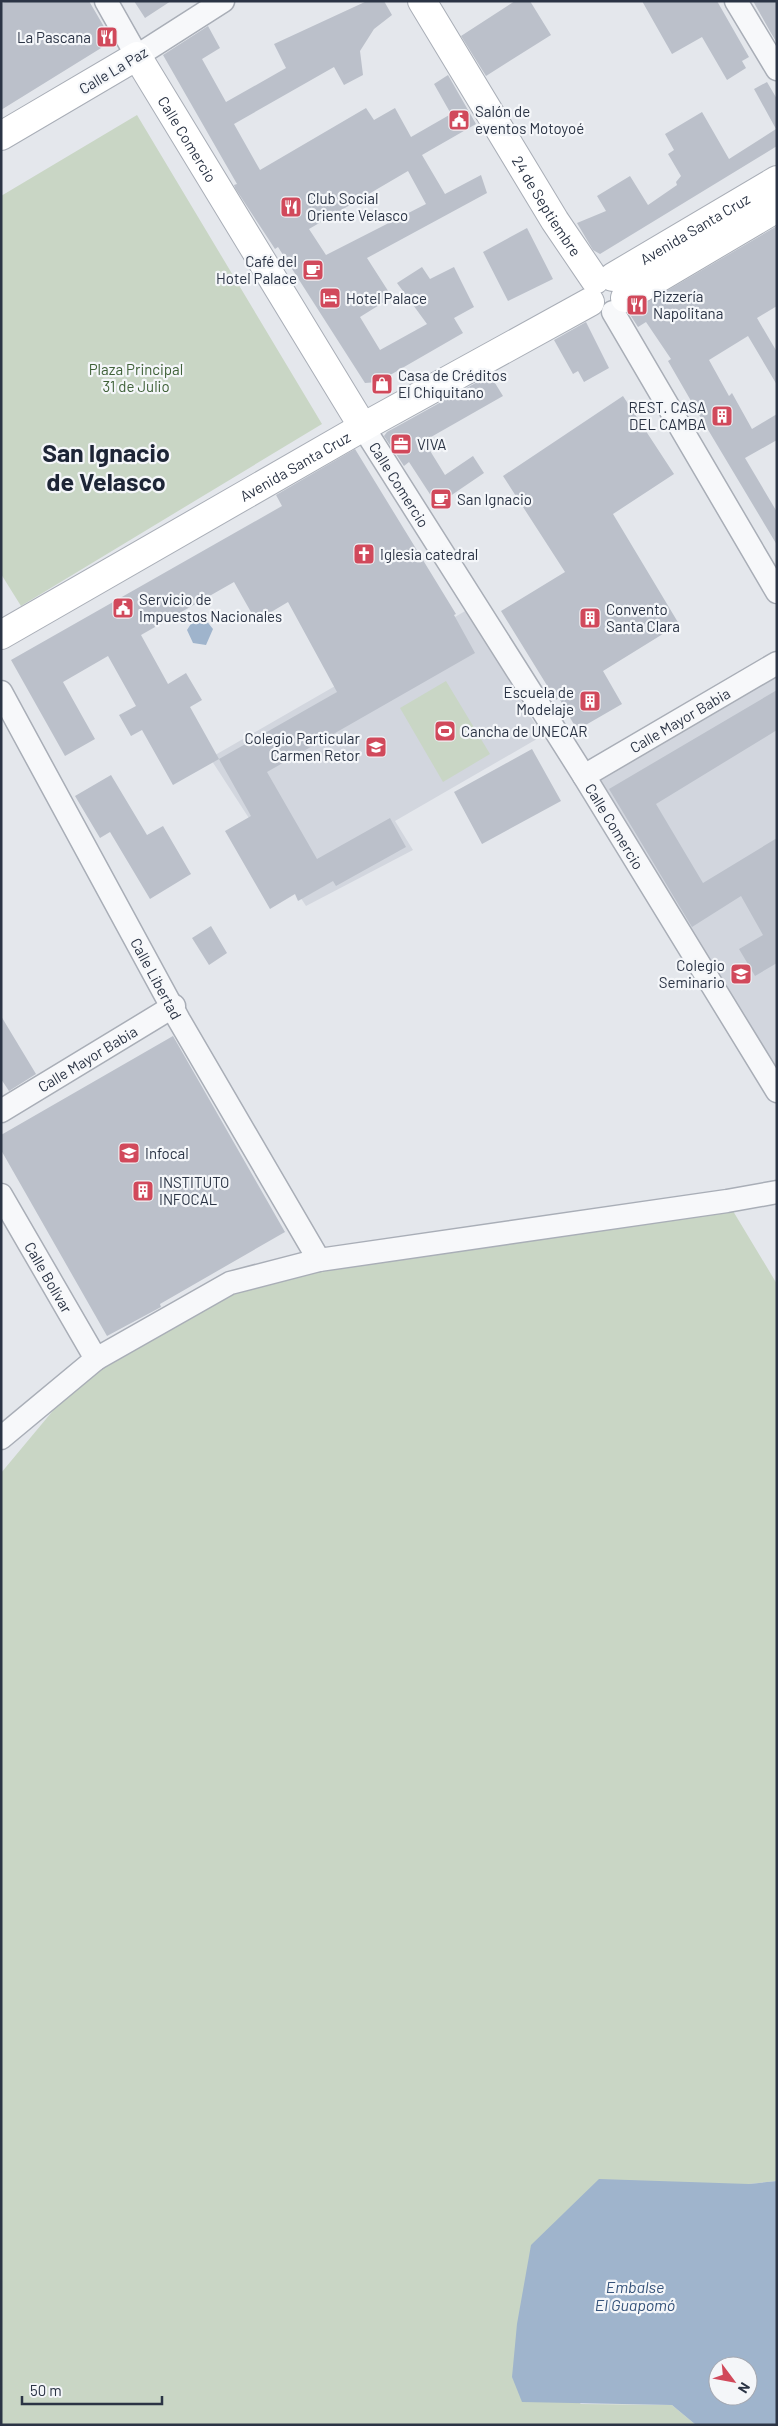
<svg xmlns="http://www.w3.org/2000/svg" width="778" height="2426" viewBox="0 0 778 2426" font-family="Barlow,sans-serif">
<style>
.built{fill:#d2d6de}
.green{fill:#c9d6c5}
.water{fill:#9fb4cc;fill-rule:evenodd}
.building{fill:#bbc0ca;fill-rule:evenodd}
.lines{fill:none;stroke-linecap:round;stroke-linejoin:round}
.minor-casing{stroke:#a9aeb7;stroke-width:25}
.secondary-casing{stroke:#a9aeb7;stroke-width:30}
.minor{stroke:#f7f8fa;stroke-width:22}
.secondary{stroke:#fff;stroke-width:28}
.labels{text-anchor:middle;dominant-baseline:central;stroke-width:4.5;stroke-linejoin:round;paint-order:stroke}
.poi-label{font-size:15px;fill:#2b3445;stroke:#f4f6f9;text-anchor:start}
.street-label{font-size:15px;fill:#2b3445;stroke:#f4f6f9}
.park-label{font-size:15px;fill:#3f6138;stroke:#f4f6f9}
.water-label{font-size:16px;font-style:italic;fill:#34527a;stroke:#f4f6f9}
.town-label{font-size:25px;font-weight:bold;fill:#1d2536;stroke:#f4f6f9}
</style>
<rect width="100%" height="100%" fill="#e4e7ec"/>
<!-- built -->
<path class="built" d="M467 610 542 736 395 821 413 850 306 906 210 758Z
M777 663V1084L584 776Z"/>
<!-- green -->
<path class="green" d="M137 115 322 424 21 606 1 574V196Z
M446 681 490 754 443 782 400 708Z
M727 1201 777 1284V2181L749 2184 580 2404 672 2405 696 2425H1V1473L96 1359 230 1283Z"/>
<!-- water -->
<path class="water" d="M194 619H205L213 629 206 645 193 643 187 630Z
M599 2179 749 2184 777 2181V2425H696L672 2405 522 2402 512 2377 517 2324 531 2245ZM718 2366H748V2396H718Z"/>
<!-- building -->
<path class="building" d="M6 1H89L110 37 106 45 1 110V4Z
M134 1H171L145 18Z
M367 1H384L392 15 374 29 360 51 363 75 344 85 334 67 234 124 260 170 366 108 374 120 395 108 411 137 451 114 434 84 448 75 476 124 422 155 445 194 481 175 487 193 367 258 392 297 360 317 380 350 427 324 397 283 422 267 430 279 454 267 474 307 454 318 463 333 378 382 365 383 278 247 275 249 235 188 234 185 237 184 163 55 208 26 220 48 202 59 226 102 286 68 274 44ZM408 171 426 204 326 255 309 229Z
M515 1H530L551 35 486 76 461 36Z
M642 1H717L749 57 742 61 746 68 727 80 702 37 672 54Z
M753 1H777V43L771 33Z
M767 82 777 99V146L600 254 593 250 577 223 606 211 597 196 630 176 648 205 677 185 676 182 681 176 668 154 674 150 665 134 702 112 729 159 776 129 754 89Z
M777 226V306L757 318 777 352V385L748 336 709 360 729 396 732 393 752 429 777 414V440L745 458 777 512V545L698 413 668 361 671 359 646 322 638 327 629 313Z
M527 228 553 279 508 301 483 252Z
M586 322 609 368 584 382 578 371 573 374 554 340Z
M490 375 503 396 424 441 445 475 473 456 484 473 437 505 409 462 404 466 384 436 387 432Z
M623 396 674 474 613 514 679 624 603 671 622 704 577 730 559 698 556 700 501 611 565 572 503 476Z
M355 449 456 614 454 615 475 653 267 772 317 859 390 818 406 847 336 886 333 881 298 901 295 894 270 909 225 831 251 816 219 759 173 785 142 730 131 736 119 715 136 706 108 656 63 682 95 739 65 756 11 660 282 506 276 495ZM234 582 256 621 288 602 337 692 219 759 190 707 202 700 186 673 168 684 141 635Z
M777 690V730L656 804 703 883 777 838V963L755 976 739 949 763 935 741 896 692 927 609 789Z
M532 749 561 801 482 844 454 792Z
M111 775 147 835 163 826 191 874 150 899 110 832 100 838 75 796Z
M211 926 227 953 209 965 192 938Z
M1 1016 36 1074 9 1091 1 1079Z
M173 1036 285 1232 160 1304 161 1307 107 1336 1 1150V1135Z"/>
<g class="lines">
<!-- minor casing -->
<g class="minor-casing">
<g id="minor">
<path d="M106 1 137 56 223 1"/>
<path d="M736 1 777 69"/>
<path d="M613 312 777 592"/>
<path id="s1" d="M363 427 584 776 777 1091"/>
<path id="s2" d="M1 692 179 1020 319 1260"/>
<path id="s3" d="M584 776 777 663"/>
<path id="s4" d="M1 1111 174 1006"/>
<path id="s5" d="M1 1195 96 1359"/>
<path d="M1 1438 96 1359 230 1283 319 1260 727 1201 777 1192"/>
</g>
</g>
<!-- secondary casing -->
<g class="secondary-casing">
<g id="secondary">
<path id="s6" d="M422 1 555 221 595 280"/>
<path id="s7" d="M1 136 137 56 363 427"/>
<path id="s8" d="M613 277 777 180"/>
<path d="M625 298 777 208"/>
<path id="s9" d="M1 635 363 427 590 302"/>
</g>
</g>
<!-- minor -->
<use href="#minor" class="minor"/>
<!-- secondary -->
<use href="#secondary" class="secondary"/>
</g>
<!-- icons -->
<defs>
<g id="restaurant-square" transform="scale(1.125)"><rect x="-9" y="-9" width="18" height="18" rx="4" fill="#d1495b" stroke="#f4f6f9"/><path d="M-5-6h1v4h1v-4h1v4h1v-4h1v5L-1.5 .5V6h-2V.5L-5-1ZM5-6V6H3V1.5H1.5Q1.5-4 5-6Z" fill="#fff"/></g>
<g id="civic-square" transform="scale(1.125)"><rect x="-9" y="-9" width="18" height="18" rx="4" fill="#d1495b" stroke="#f4f6f9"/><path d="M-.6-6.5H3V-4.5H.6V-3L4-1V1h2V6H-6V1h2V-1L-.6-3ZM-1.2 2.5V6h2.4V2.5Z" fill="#fff"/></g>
<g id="cafe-square" transform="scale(1.125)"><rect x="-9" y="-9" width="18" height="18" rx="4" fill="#d1495b" stroke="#f4f6f9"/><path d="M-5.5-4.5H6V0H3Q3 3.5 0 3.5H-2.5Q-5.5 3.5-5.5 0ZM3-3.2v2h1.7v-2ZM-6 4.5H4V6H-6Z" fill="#fff"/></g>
<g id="hotel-square" transform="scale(1.125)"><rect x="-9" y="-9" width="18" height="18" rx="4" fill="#d1495b" stroke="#f4f6f9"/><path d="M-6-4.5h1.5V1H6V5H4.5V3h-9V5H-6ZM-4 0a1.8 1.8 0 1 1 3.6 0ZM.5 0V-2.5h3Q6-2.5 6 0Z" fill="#fff"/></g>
<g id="shop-square" transform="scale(1.125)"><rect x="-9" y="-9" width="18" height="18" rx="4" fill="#d1495b" stroke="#f4f6f9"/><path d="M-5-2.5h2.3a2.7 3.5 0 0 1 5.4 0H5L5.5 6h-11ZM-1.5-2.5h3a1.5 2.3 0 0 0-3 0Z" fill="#fff"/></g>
<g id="building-square" transform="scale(1.125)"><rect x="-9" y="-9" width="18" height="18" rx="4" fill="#d1495b" stroke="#f4f6f9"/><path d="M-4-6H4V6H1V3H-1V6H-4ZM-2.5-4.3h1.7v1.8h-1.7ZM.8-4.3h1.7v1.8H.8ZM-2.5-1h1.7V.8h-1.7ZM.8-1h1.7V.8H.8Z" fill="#fff"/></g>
<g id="office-square" transform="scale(1.125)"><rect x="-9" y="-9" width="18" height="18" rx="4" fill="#d1495b" stroke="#f4f6f9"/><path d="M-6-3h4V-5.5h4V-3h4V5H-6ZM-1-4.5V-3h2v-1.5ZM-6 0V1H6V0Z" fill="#fff"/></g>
<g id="church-square" transform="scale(1.125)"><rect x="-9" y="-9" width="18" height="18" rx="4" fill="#d1495b" stroke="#f4f6f9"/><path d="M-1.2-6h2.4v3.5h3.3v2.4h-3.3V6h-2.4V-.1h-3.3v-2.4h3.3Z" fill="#fff"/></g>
<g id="stadium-square" transform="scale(1.125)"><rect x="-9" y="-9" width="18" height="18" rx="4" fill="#d1495b" stroke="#f4f6f9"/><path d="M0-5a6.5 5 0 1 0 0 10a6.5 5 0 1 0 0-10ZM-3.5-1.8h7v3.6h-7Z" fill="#fff"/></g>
<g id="school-square" transform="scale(1.125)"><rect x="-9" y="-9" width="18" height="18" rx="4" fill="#d1495b" stroke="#f4f6f9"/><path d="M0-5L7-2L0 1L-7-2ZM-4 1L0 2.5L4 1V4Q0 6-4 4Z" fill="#fff"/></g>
<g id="university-square" transform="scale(1.125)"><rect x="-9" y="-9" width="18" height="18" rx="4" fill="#d1495b" stroke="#f4f6f9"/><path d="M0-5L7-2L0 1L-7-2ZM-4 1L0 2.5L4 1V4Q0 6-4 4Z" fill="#fff"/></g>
</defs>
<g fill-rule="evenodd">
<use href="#restaurant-square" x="107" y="37"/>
<use href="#civic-square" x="459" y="120"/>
<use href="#restaurant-square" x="291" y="207"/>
<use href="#cafe-square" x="313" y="270"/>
<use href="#hotel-square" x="330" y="298"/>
<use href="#restaurant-square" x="637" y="305"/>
<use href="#shop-square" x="382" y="384"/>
<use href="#building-square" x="722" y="416"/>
<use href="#office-square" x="401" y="444"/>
<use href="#cafe-square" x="441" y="499"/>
<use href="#church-square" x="364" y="554"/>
<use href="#civic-square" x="123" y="608"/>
<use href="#building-square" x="590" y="618"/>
<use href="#building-square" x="590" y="701"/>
<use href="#stadium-square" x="445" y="731"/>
<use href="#school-square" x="376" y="747"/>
<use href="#school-square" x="741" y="974"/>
<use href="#university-square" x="129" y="1153"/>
<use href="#building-square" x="143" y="1191"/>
</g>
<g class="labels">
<!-- poi labels -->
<g class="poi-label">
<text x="91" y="37" text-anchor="end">La Pascana</text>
<text x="475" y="111">Salón de<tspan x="475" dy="17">eventos Motoyoé</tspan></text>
<text x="307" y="198">Club Social<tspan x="307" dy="17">Oriente Velasco</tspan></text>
<text x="297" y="261" text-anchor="end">Café del<tspan x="297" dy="17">Hotel Palace</tspan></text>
<text x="653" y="296">Pizzería<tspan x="653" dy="17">Napolitana</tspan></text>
<text x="346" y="298">Hotel Palace</text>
<text x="398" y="375">Casa de Créditos<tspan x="398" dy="17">El Chiquitano</tspan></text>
<text x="706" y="407" text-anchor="end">REST. CASA<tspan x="706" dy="17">DEL CAMBA</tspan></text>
<text x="417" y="444">VIVA</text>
<text x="457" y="499">San Ignacio</text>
<text x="380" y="554">Iglesia catedral</text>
<text x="139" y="599">Servicio de<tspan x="139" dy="17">Impuestos Nacionales</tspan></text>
<text x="606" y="609">Convento<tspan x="606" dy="17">Santa Clara</tspan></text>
<text x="574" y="692" text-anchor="end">Escuela de<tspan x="574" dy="17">Modelaje</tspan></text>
<text x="461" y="731">Cancha de UNECAR</text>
<text x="360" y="738" text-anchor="end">Colegio Particular<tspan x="360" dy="17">Carmen Retor</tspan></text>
<text x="725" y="965" text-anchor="end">Colegio<tspan x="725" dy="17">Seminario</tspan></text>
<text x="145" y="1153">Infocal</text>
<text x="159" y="1182">INSTITUTO<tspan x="159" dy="17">INFOCAL</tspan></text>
</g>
<!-- street labels -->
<g class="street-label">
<text transform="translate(113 70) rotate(-31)">Calle La Paz</text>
<text stroke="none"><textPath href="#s7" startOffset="255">Calle Comercio</textPath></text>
<text stroke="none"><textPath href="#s6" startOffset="240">24 de Septiembre</textPath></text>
<text stroke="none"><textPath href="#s8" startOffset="95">Avenida Santa Cruz</textPath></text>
<text stroke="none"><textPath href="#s9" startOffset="339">Avenida Santa Cruz</textPath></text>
<text stroke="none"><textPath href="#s1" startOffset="68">Calle Comercio</textPath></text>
<text stroke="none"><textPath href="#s3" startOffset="111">Calle Mayor Babia</textPath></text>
<text stroke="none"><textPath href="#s1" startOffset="472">Calle Comercio</textPath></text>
<text stroke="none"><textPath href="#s2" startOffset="326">Calle Libertad</textPath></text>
<text stroke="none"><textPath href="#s4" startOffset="101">Calle Mayor Babia</textPath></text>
<text stroke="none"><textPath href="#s5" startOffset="95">Calle Bolívar</textPath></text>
</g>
<!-- park labels -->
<g class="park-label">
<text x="136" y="369">Plaza Principal<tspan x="136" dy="17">31 de Julio</tspan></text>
</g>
<!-- water labels -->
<g class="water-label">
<text x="635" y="2286">Embalse<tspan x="635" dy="18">El Guapomó</tspan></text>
</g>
<!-- town labels -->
<g class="town-label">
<text x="106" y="452">San Ignacio<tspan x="106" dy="29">de Velasco</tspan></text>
</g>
</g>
<!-- border -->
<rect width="778" height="2426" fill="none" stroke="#2b3445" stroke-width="5"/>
<!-- north arrow -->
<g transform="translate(733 2381) rotate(122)"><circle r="24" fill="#f4f6f9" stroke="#a4a8b1"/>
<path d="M0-4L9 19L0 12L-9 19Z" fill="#d1495b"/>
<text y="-8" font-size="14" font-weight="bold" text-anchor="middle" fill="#2b3445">N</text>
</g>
<!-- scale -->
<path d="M22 2396v8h140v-8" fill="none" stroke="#2b3445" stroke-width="2.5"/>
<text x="30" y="2396" font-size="15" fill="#2b3445" stroke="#f4f6f9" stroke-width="4" paint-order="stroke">50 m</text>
</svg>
